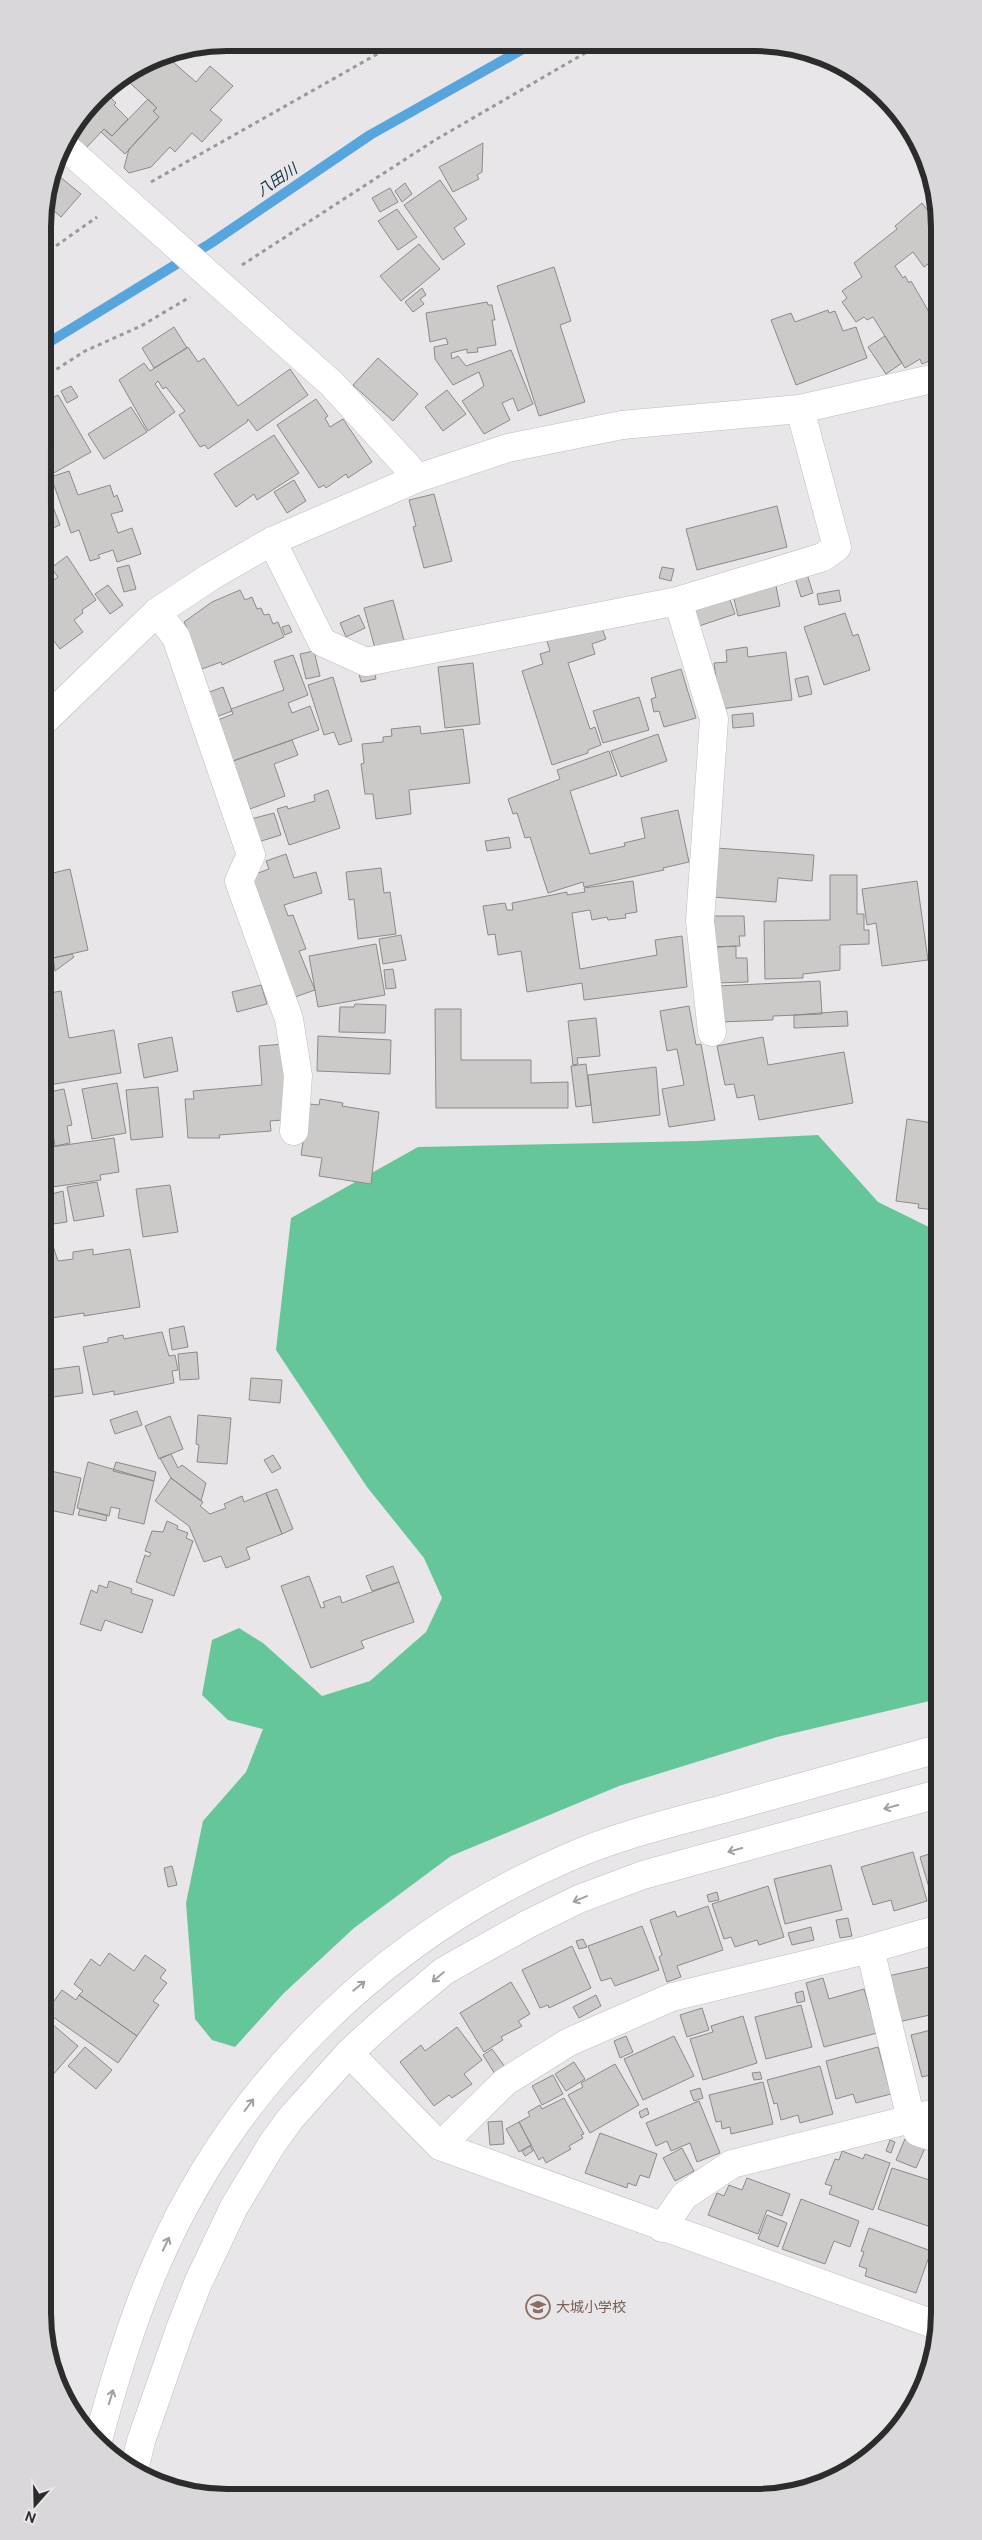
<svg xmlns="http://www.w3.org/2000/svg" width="982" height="2540" viewBox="0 0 982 2540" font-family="'DM Sans','Noto Sans JP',sans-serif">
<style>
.forest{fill:#65c69a}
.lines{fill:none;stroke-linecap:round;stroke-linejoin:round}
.stream{stroke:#57a5dd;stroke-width:10}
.building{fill:#cccac8;stroke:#8d8b89}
.minor-casing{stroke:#bebcbf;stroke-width:29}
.tertiary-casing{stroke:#bebcbf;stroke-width:29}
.path{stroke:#9a989a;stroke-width:3;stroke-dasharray:4 4;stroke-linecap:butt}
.minor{stroke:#fff;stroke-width:28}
.tertiary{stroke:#fff;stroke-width:28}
.oneway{stroke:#a0a0a0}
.labels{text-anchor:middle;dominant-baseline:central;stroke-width:4;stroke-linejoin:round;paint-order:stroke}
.education-label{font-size:14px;fill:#785e54;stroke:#e8e6e8;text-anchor:start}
.water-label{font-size:15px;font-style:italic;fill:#0f3148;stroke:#e8e6e8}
.rim{fill:none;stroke:#2d2c2d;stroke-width:6}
</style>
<rect width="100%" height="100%" fill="#e8e6e8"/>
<!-- forest -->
<path class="forest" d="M818 1135 878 1202 937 1231 938 1699 777 1737 619 1786 451 1856 354 1928 283 1994 235 2047 212 2040 195 2019 186 1903 203 1821 246 1772 263 1729 228 1720 202 1695 212 1640 239 1628 263 1643 322 1696 370 1681 426 1632 442 1598 424 1558 367 1487 276 1350 291 1218 418 1147 697 1141Z"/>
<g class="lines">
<!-- stream -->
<path class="stream" d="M43 346 211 243 370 135 532 44"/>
</g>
<!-- building -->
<path class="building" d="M165 55 196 82 210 66 233 86 210 110 222 120 202 142 192 133 175 152 170 147 151 167 129 173 124 168 129 149 159 117 153 111 157 108 130 83 150 61Z
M106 88 114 95 111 98 116 103 114 105 128 119 112 136 104 129 85 149 70 135Z
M148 99 157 108 153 111 159 117 125 154 101 132 104 129 112 136Z
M483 143 482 172 477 175 479 179 453 192 439 167Z
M54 172 81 194 61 217 46 204Z
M440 180 467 219 454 228 465 244 443 260 404 205Z
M405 183 412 194 402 202 395 191Z
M390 188 398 202 380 212 372 198Z
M922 203 936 222V258L924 267 913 252 895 266 903 278 905 276 909 283 911 281 936 324V358L922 364 920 359 905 368 873 317 867 320 864 317 856 322 842 302 847 298 842 291 862 277 854 263 897 229 895 226Z
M397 209 417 237 398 250 378 221Z
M419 244 440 269 401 301 380 276Z
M554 267 571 321 560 325 585 402 539 416 497 286Z
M422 288 426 295 420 299 424 304 413 312 405 302Z
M487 302 488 305H492L495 320H492L496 345 477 348 478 352 467 353V349L451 353 452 359 458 356 466 366 511 350 533 404 518 411 513 398 502 403 510 420 484 434 462 401 484 386 479 372 453 385 435 359 434 347 448 344 446 338 430 342 426 313Z
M828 310 829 313 835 311 843 331 856 327 867 358 796 385 771 320 791 313 795 322Z
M174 327 187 348 154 368 142 348Z
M885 336 902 363 886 374 868 347Z
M188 347 198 362 204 358 238 406 290 369 308 395 257 431 248 419 247 422 208 449 205 445 200 447 179 415 185 411 166 387 163 389 158 381 155 384 175 412 148 431 119 380 144 363 150 371Z
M378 358 418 394 393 421 353 385Z
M71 386 78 397 67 403 61 391Z
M447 390 466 414 443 431 425 407Z
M58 395 91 452 52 474 43 459V403Z
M316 399 328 416 325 418 330 427 343 419 372 462 348 478 346 474 326 488 324 485 319 488 277 425Z
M131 407 147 432 104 459 88 434Z
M274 435 299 473 257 500 254 494 236 507 214 474Z
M69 471 78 495 110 485 114 497 117 495 123 511 111 514 118 533 132 528 141 554 117 562 113 550 98 555 100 558 90 561 79 530 71 533 51 477Z
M294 480 306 501 287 513 274 492Z
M43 481 60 525 43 532Z
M434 494 452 561 424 568 413 527 416 526 409 500Z
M777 506 787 547 697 570 686 529Z
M67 556 96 600 82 610 83 613 74 620 83 632 60 649 50 636 44 641 43 588 58 577 51 568Z
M129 565 136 589 124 592 117 568Z
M662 567 674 569 671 581 659 578Z
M806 571 813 593 801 597 794 574Z
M775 581 780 606 738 616 732 591Z
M108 585 123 605 110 614 95 594Z
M240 590 245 600 252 597 257 609 261 608 264 615 269 614 273 624 278 622 284 637 222 665 221 662 202 669 185 628H187L184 622 212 602Z
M839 590 841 601 819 605 817 594Z
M728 594 735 614 699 626 692 606Z
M393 600 405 644 376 652 364 608Z
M845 613 853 636 858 634 870 670 824 685 804 627Z
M359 615 365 628 346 637 340 623Z
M599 620 606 639 592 644 595 654 568 663 590 729 595 727 601 745 588 750V753L552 765 522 671 543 664 540 654 550 651 547 641Z
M289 625 292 632 285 635 282 627Z
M747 647 748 657 786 652 792 700 720 709 714 663 727 662 726 650Z
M314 651 320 676 306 679 300 654Z
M293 655 308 695 288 703 292 713 310 706 319 730 233 761 218 720 233 714 231 709 284 690 274 661Z
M473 663 480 724 445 728 438 667Z
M681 669 696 718 664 727 659 711 654 712 651 699 656 697 651 678Z
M374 670 376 679 361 682 359 674Z
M808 676 812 694 799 697 795 679Z
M333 677 352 741 339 745 334 732 324 735 308 685Z
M223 687 232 711 216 717 207 693Z
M639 697 649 730 603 743 593 711Z
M753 713 754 726 733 728 732 715Z
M420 726 421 734 463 729 470 783 409 790 411 814 376 819 373 794H365L361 764 364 763 362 744 383 742V737L392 736 391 729Z
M658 734 667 761 621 777 611 751Z
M292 740 298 755 274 764 285 796 250 809 233 761Z
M609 751 617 775 570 791 590 854 625 846 624 843 645 838 641 818 678 810 689 862 663 868 664 870 584 887 583 882 548 893 530 837 525 838 517 813 513 814 508 799 560 779 557 770Z
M328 790 340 828 289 845 277 809 287 806 288 809 315 801 314 795Z
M274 813 281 835 258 842 251 819Z
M509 837 511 848 487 851 485 841Z
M716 848 814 855 812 881 778 878 776 902 713 897Z
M286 854 294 878 316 872 322 893 284 905 288 916 293 915 306 949 299 951 315 990 295 997 250 876 269 869 266 861Z
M381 868 384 893 390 892 396 934 358 939 354 899 349 900 346 872Z
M70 869 88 950 53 958 47 932 53 931 44 892V875Z
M830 875H857V914H864V930H869V944L840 945V970L803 974V978L765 979 764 921 830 920Z
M633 881 637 912 625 914 626 918 608 920 607 917 592 920 590 910 572 913 580 969 657 955 655 940 682 936 687 987 584 1000 582 983 527 992 521 951 498 955 495 934 488 935 483 906 505 903 507 910H513L512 903 567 892V895L585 892 584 888Z
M917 881 928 960 882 966 876 923 867 925 862 889Z
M714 916H744L745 936H739L740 946 715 947Z
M401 935 406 960 383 964 379 939Z
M376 944 385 995 318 1007 309 956Z
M736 946V958H747L748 982 716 983 715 947Z
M44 947 50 964 44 966Z
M72 954 74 957 55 971 53 958Z
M393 969 396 988 386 989 384 970Z
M820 981 822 1014 773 1016V1020L720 1022 718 986Z
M261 985 267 1004 237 1012 232 992Z
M61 991 69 1038 114 1030 121 1073 49 1085 44 1055V994Z
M355 1004 386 1005 385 1033 339 1032 340 1007H354Z
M689 1006 696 1045 701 1044 715 1120 669 1127 662 1089 684 1085 677 1049 667 1051 660 1011Z
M435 1009H461V1060H531V1083L568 1082V1108H436Z
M847 1011 848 1026 794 1028V1015Z
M596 1018 600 1056 577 1058 578 1064 573 1065 568 1021Z
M318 1036 391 1040 390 1074 317 1071Z
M172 1037 178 1071 144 1078 138 1044Z
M763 1037 768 1065 844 1052 853 1103 759 1120 754 1095 737 1098 734 1084 725 1085 717 1046Z
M285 1044 288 1087 283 1120 270 1121 271 1131 219 1135 220 1138H188L185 1099H194L193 1091 262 1085 259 1046Z
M586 1064 591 1105 576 1107 571 1066Z
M656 1067 660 1115 593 1123 588 1075Z
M117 1083 126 1133 92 1139 82 1089Z
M158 1087 163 1137 131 1140 126 1090Z
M64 1089 72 1125 67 1126 70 1143 55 1146 52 1128 44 1130V1093Z
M320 1099 343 1103 342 1106 379 1112 371 1184 319 1176 322 1158 301 1155 309 1104 319 1105Z
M907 1119 933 1123 929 1151 937 1152V1207L935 1210 918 1208 919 1204 896 1201Z
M114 1138 119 1172 100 1175 101 1180 45 1188 44 1148Z
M97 1182 104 1216 74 1221 67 1187Z
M170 1185 178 1232 143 1237 136 1189Z
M63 1191 67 1222 46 1225 58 1261 73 1259V1252L93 1249V1255L130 1249 140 1307 84 1316V1313L45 1319 44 1196Z
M184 1326 188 1347 172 1350 169 1329Z
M162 1332 169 1356 175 1355 178 1370 172 1371 174 1383 114 1395V1391L93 1395 83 1347 108 1342V1338L123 1335 124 1339Z
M197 1352 199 1379 180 1380 178 1354Z
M79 1366 83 1393 53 1397 49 1370Z
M251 1378 282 1380 280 1403 249 1400Z
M137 1411 142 1425 115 1434 110 1420Z
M198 1415 231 1418 227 1464 197 1462 199 1445 196 1444Z
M170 1416 183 1449 159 1459 145 1426Z
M171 1454 178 1468 182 1465 206 1483 201 1501 171 1478 160 1458Z
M273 1455 281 1468 272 1473 264 1460Z
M88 1462 154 1481 144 1524 118 1518 120 1509 111 1507 109 1516 77 1508Z
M116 1462 156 1472 154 1481 113 1471Z
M51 1471 81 1478 73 1515 45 1509Z
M171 1478 203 1502 200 1506 210 1514 226 1508 224 1504 242 1496 244 1502 266 1493 282 1534 246 1548 250 1559 226 1568 221 1556 204 1562 189 1526 155 1501Z
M277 1489 293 1529 282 1534 266 1493Z
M80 1509 107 1515 106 1521 78 1515Z
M167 1521 178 1526 177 1529 188 1533 186 1538 193 1541 174 1596 136 1582 145 1555 149 1557 151 1553 145 1551 152 1531 163 1532Z
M393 1566 399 1582 372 1591 366 1576Z
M309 1576 321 1608 325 1607 323 1602 340 1596 342 1603 399 1582 414 1622 361 1641 364 1648 311 1668 281 1586Z
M109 1581 132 1589 131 1593 153 1600 142 1633 105 1620 101 1631 80 1624 91 1590 97 1593 99 1585 107 1588Z
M938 1851V1889L930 1891 920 1857Z
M913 1852 927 1901 894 1911 891 1900 873 1905 861 1867Z
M831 1865 842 1910 785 1924 774 1879Z
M172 1866 177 1885 168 1887 164 1868Z
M768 1886 784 1937 759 1945 757 1940 735 1947 731 1937 724 1939 712 1904Z
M717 1892 719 1900 709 1902 707 1895Z
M708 1906 723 1950 677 1966 681 1977 667 1982 659 1957 662 1955 650 1920 675 1911 677 1917Z
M848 1918 852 1936 840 1938 836 1920Z
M642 1926 659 1970 615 1986 611 1978 601 1981 588 1946Z
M811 1927 814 1940 792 1945 788 1933Z
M583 1939 587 1947 579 1949 576 1941Z
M572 1946 591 1988 549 2008 548 2005 540 2008 522 1970Z
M109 1953 134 1971 145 1955 166 1970 160 1978 167 1983 153 2001 159 2005 137 2036 79 1995 83 1991 74 1984 91 1959 100 1966Z
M929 1967 930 1970 939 1969V2013L898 2022 888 1976Z
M823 1978 829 1999 864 1989 877 2033 824 2047 806 1983Z
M511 1982 530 2014 518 2021 522 2026 501 2037 503 2040 484 2052 460 2013Z
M62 1990 76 2000 79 1995 137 2036 118 2063 46 2012Z
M803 1991 805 2001 797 2003 795 1993Z
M596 1995 601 2006 579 2018 573 2007Z
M801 2005 812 2047 766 2059 755 2017Z
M702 2008 709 2030 687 2037 680 2015Z
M743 2016 757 2063 703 2080 690 2039 713 2032 711 2026Z
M46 2019 78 2046 51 2077 46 2073Z
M457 2027 482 2060 464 2074 472 2084 452 2098 449 2095 434 2106 400 2062 421 2045 425 2051Z
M939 2028V2073L922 2077 911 2035Z
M626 2036 633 2052 620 2058 614 2041Z
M674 2036 694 2076 643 2100 624 2059Z
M85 2047 112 2070 96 2089 68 2066Z
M878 2047 891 2094 856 2103 853 2094 836 2099 826 2061Z
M492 2049 505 2067 495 2074 483 2055Z
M574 2062 585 2079 566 2091 555 2074Z
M615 2064 639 2105 590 2133 568 2095 583 2087 581 2083Z
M820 2066 833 2114 800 2123 798 2115 781 2120 777 2103 774 2104 767 2080Z
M760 2072 762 2079 754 2080 752 2073Z
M553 2075 563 2094 542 2105 532 2086Z
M763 2082 773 2124 731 2134 730 2127 722 2129 721 2121 716 2122 709 2095Z
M700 2088 703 2098 694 2101 690 2091Z
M564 2098 584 2134 581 2135 583 2138 569 2146 571 2149 546 2163 543 2157 539 2160 519 2122 530 2116 528 2112 540 2105 542 2109Z
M699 2101 720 2153 697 2162 690 2143 671 2151 667 2141 656 2146 646 2123Z
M647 2108 649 2114 641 2118 639 2112Z
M502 2121 504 2144 490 2145 488 2122Z
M519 2122 531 2145 519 2152 506 2129Z
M600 2133 657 2154 649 2178 640 2175 636 2186 628 2183 627 2188 585 2173Z
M905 2139 925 2148 916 2168 896 2160Z
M890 2140 895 2142 891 2153 886 2151Z
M530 2146 533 2151 525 2156 522 2151Z
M682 2148 694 2171 675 2181 663 2158Z
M842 2151 863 2159 865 2154 890 2163 873 2210 829 2194 832 2186 825 2184 835 2159 839 2160Z
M892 2168 939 2183V2194L928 2226 878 2209Z
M747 2178 790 2194 782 2216 767 2210 758 2234 708 2215 717 2193 724 2196 729 2185 742 2190Z
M801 2199 859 2221 850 2247 834 2241 825 2264 782 2249Z
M939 2207V2231L931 2228Z
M767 2215 787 2223 778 2247 758 2239Z
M869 2228 931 2251 916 2293 865 2276 867 2269 859 2266 864 2252 861 2251Z
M939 2250V2284L929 2280Z"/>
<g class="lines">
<!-- minor casing -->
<g class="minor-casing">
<path id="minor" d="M62 144 332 384 418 478
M622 425 800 409 936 378
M272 541 322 642 366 662 678 601 823 557 837 547 800 409
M678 601 714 719 700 921 712 1032
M157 612 176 637 251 855 239 881 289 1019 298 1076 294 1131
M870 1949 911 2119 918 2132 939 2139
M349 2053 440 2146 939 2326
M440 2146 505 2082 569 2042 672 1997 870 1949 939 1929
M662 2228 684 2196 732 2164 939 2112"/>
</g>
<!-- tertiary casing -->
<g class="tertiary-casing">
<path id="tertiary" d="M44 721 157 612 210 577 272 541 418 478 508 448 622 425
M97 2444C113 2384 131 2322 156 2265 235 2082 384 1937 567 1858 617 1836 670 1823 723 1809 795 1789 867 1769 938 1749
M134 2471 141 2441 180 2329 198 2283 234 2207 272 2144 290 2119 349 2053 384 2021 444 1971 528 1924 579 1899 643 1875 938 1794"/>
</g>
<!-- path -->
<path class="path" d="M151 182 395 44
M43 255 97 217
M242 265 435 140 599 45
M43 378 85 351 141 326 190 297"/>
<!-- minor -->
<use href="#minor" class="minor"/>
<!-- tertiary -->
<use href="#tertiary" class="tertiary"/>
</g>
<!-- one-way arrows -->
<defs><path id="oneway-shaft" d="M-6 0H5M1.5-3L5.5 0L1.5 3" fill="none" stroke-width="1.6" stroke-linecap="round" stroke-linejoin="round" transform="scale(1.25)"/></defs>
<g class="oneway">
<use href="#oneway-shaft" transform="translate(891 1807) rotate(165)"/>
<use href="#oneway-shaft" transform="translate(735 1850) rotate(165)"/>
<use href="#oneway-shaft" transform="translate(580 1899) rotate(157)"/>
<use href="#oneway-shaft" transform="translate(438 1977) rotate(140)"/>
<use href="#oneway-shaft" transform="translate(359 1986) rotate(-39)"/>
<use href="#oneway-shaft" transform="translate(249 2105) rotate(-53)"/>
<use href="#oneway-shaft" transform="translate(166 2244) rotate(-65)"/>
<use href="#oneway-shaft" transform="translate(111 2397) rotate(-73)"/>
</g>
<!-- icons -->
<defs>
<g id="school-ring" transform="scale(1.25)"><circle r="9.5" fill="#e8e6e8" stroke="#8d6e63" stroke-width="1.5"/><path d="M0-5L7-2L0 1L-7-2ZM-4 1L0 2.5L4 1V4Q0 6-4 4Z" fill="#8d6e63"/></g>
</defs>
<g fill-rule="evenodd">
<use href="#school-ring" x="538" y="2307"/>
</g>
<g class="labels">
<!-- education labels -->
<g class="education-label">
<text x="556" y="2307">大城小学校</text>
</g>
<!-- water labels -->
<g class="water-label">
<text transform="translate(277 180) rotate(-34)">八田川</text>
</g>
</g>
<!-- crop -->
<path d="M0 0H982V2540H0ZM227 51H755A176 176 0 0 1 931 227V2313A176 176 0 0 1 755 2489H227A176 176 0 0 1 51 2313V227A176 176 0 0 1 227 51Z" fill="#d9d7d9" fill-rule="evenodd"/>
<path class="rim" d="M227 51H755A176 176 0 0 1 931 227V2313A176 176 0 0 1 755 2489H227A176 176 0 0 1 51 2313V227A176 176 0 0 1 227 51Z"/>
<!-- north arrow -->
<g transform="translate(35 2505) rotate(200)" stroke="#e8e6e8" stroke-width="4" paint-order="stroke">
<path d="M0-4L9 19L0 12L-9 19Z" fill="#2d2c2d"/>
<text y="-8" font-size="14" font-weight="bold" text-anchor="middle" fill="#2d2c2d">N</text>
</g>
</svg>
